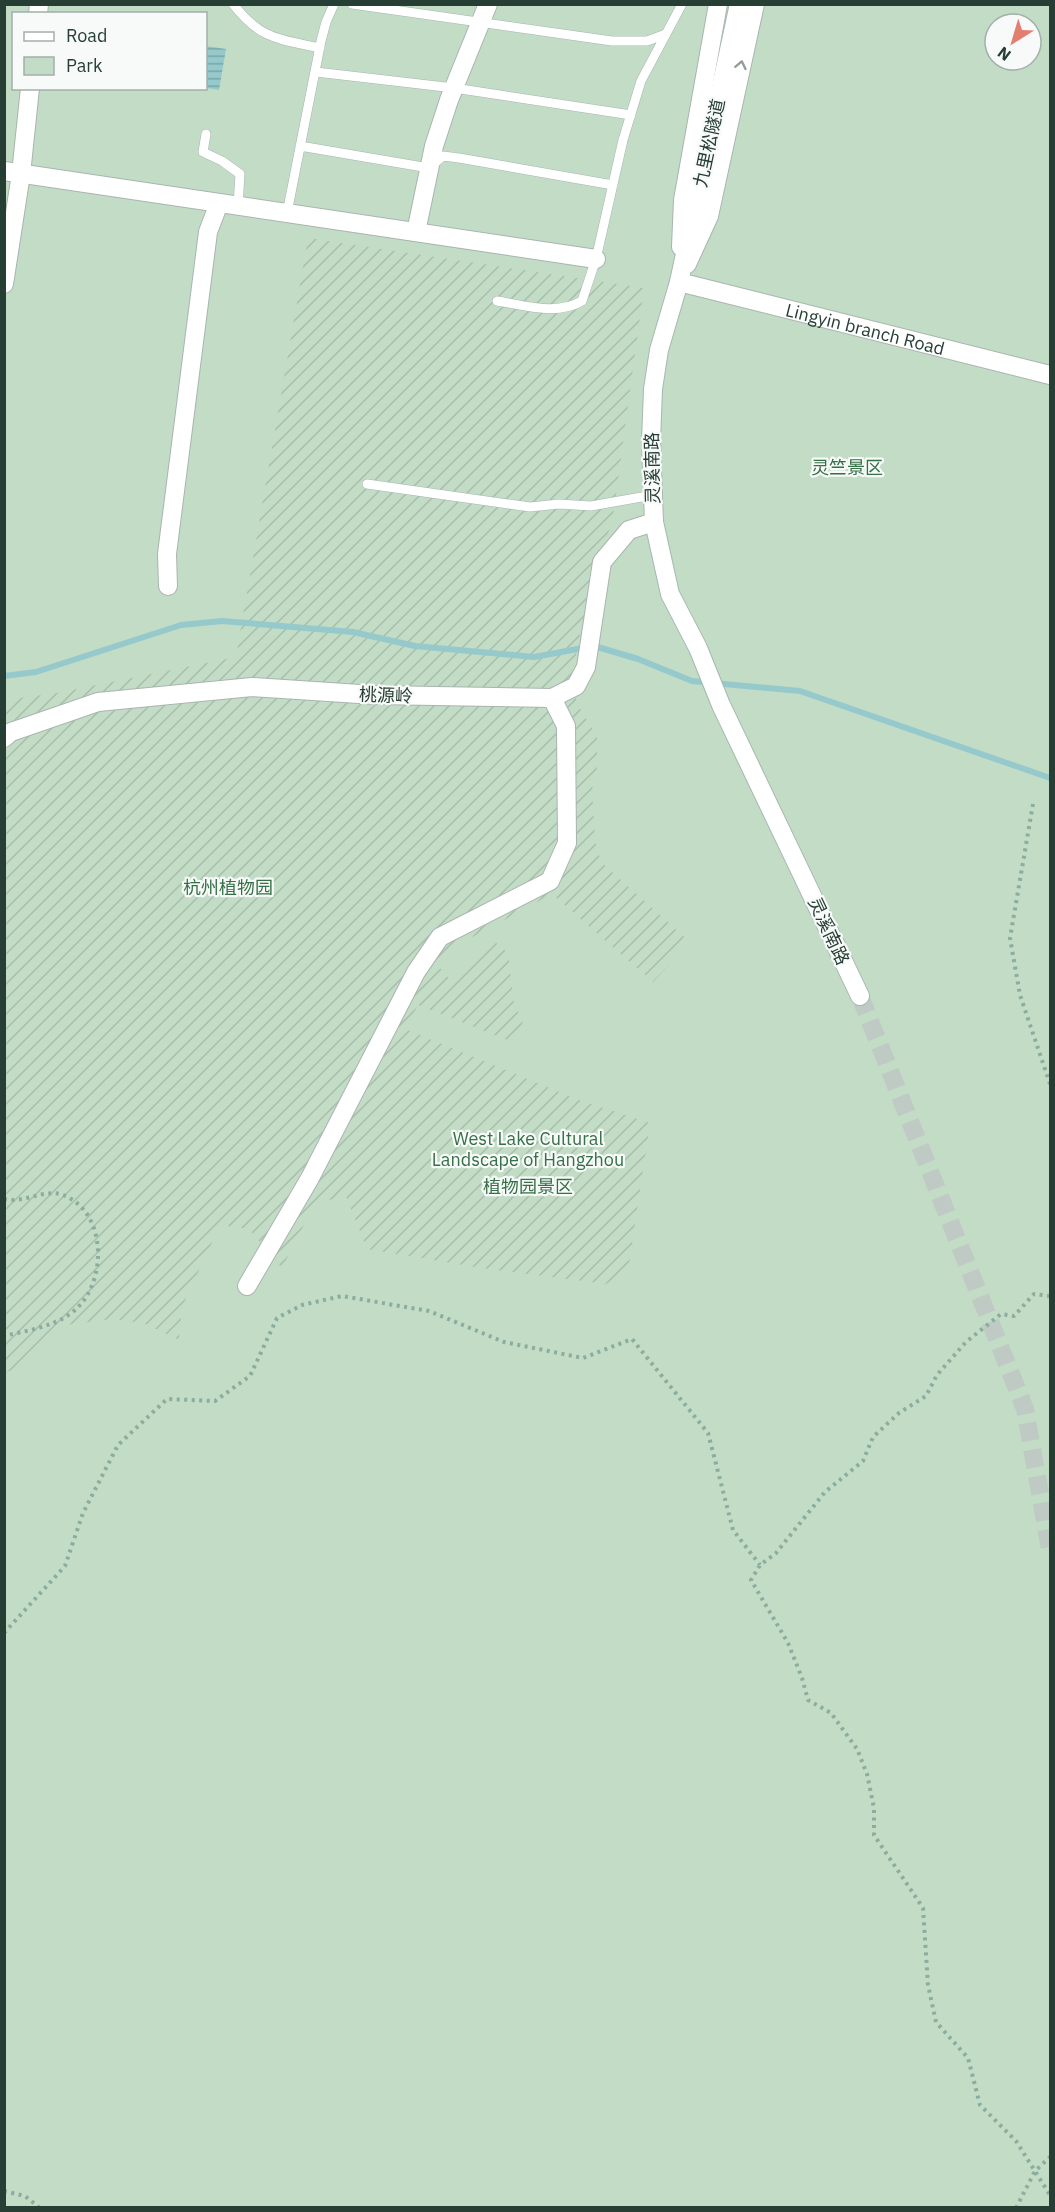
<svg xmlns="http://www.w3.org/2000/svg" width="1055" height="2212" viewBox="0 0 1055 2212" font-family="'IBM Plex Sans','Noto Sans SC',sans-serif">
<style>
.park{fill:#c2dcc6;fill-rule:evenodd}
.garden{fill:url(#garden-furrows)}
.water{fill:url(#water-rules)}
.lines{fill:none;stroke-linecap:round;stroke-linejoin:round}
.stream{stroke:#95c9cc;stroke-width:6}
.secondary-tunnel{stroke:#c0cac5;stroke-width:18;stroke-dasharray:18 9;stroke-linecap:butt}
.service-casing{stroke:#a9b5af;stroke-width:10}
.minor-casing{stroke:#a9b5af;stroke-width:20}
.tertiary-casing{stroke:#a9b5af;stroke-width:20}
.secondary-casing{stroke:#a6b8b0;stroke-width:20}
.path{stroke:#8aad9f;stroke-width:4;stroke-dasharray:3 4.5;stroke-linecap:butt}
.service{stroke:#fff;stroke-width:9}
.minor{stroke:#fff;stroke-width:18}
.tertiary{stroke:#fff;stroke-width:18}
.secondary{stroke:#fff;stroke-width:18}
.oneway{stroke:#939e9a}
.labels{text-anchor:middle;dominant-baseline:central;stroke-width:4.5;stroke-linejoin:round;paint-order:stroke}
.street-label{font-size:18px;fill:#273e35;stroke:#f7faf8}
.park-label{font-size:18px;fill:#357046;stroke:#f7faf8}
</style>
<defs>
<pattern id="garden-furrows" width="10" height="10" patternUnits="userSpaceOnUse" patternTransform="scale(1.5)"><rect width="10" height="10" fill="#c2dcc6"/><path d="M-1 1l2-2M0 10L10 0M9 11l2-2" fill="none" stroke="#a7beab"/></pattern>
<pattern id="water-rules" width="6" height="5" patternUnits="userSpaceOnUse" patternTransform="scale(1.5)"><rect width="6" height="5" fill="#95c9cc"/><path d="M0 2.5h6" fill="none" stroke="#7aa5a6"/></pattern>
</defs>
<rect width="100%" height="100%" fill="#e6ede9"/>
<!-- park -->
<path class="park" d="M5 5H1050V2207L5 2208ZM14 14H206V88H14ZM995 24H1031V60H995Z"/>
<!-- garden -->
<path class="garden" d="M308 238 644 288 613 516 581 629 572 676 577 704 597 736V768L592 789 595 841 601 862 690 942 653 982 552 894 463 942 440 968 452 982 495 942 508 953 514 1005 523 1021 515 1043 418 1005 405 1029 579 1100 650 1123 628 1271 606 1284 481 1268 367 1249 346 1196 315 1203 282 1268 249 1229 220 1225 182 1307 179 1340 143 1323 112 1319 58 1326 29 1362 5 1373 4 700 57 693 236 657Z"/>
<!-- water -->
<path class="water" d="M206 46 226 49 219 90 206 88Z"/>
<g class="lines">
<!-- stream -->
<path class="stream" d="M4 676 36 672 181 625 222 621 353 632 415 646 534 657 594 646 638 659 692 681 800 691 1050 778"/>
<!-- secondary-tunnel -->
<path class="secondary-tunnel" d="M860 996 1025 1409 1050 1549"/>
<!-- service casing -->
<g class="service-casing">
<path id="service" d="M233 4C261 40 279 39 320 48
M352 4 612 41H647L666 34
M316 72 454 88 631 115
M206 134 203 152 222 161 240 174 238 206
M300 146 429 168 443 156 459 158 613 185
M287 213 321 41 326 22 334 4
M497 301C525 305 556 316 582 301L596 259 623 140 641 81 682 4
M367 484 530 507 559 504 591 506 653 495"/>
</g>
<!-- minor casing -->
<g class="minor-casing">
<g id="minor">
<path d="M38 14 39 4"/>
<path d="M4 171 596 259"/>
<path d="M416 232 434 146 449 100 488 4"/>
<path id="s1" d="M679 282 1050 375"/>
<path d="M4 284 21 174 30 88"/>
<path d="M168 586 167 554 208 232 219 203"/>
<path d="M4 738 11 732 98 702 252 687 375 695 552 698 576 686 586 667 602 562 629 530 654 522"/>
<path d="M247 1286 310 1178 416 972 440 937 550 881 567 843 566 726 552 698"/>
</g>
</g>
<!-- tertiary casing -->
<g class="tertiary-casing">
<path id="tertiary" d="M681 247 683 200 718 4
M687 264 709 216 755 4"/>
</g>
<!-- secondary casing -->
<g class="secondary-casing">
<path id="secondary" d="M739 4 679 282 659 350 653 389 651 441 654 522 670 594 698 648 721 705 860 996"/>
</g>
<!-- path -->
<path class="path" d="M1033 804 1010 938 1020 995 1050 1084
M4 1199C24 1204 44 1188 63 1195 109 1212 108 1288 70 1314 52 1327 25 1331 4 1336
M1050 1296 1034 1294 1014 1316 1001 1314 966 1342 937 1375 926 1396 899 1413 873 1437 863 1461 825 1492 776 1553 760 1565 751 1580 788 1643 802 1678 808 1700 831 1713 857 1749 867 1774 874 1808V1835L923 1908 928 1985 936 2022 968 2058 980 2105 1016 2141 1050 2195
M4 1633 65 1566 83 1513 118 1445 167 1399 215 1401 250 1376 277 1318 302 1305 342 1296 429 1311 504 1342 583 1358 632 1339 708 1433 733 1530 760 1565
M4 2191 25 2196 40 2208
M1016 2208 1035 2171 1050 2157"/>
<!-- service -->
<use href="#service" class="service"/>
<!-- minor -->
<use href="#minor" class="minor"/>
<!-- tertiary -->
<use href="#tertiary" class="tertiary"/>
<!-- secondary -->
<use href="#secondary" class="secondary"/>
</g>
<!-- one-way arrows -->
<defs><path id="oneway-chevron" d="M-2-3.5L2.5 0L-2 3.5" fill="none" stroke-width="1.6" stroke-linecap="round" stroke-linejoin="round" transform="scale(1.5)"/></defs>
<use class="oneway" href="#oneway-chevron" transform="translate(741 65) rotate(-78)"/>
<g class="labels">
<!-- street labels -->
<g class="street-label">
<text transform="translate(709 143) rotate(-78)">九里松隧道</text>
<text stroke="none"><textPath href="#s1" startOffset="192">Lingyin branch Road</textPath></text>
<text transform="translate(652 468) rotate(-91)">灵溪南路</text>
<text transform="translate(386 695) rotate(2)">桃源岭</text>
<text transform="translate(829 931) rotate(65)">灵溪南路</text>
</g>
<!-- park labels -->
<g class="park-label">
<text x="847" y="467">灵竺景区</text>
<text x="228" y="887">杭州植物园</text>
<text x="528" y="1138">West Lake Cultural<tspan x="528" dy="21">Landscape of Hangzhou</tspan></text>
<text x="528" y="1186">植物园景区</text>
</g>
</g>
<!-- border -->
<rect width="1055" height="2212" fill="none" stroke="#273e35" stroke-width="12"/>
<!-- legend -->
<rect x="12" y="12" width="195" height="78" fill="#f7faf8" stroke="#a4afaa" stroke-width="1.5"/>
<rect x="24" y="32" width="30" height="9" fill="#ffffff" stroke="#a4afaa" stroke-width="1.5"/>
<text x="66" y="42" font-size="18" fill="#273e35">Road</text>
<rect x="24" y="57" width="30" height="18" fill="#c2dcc6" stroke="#a4afaa" stroke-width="1.5"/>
<text x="66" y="72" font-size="18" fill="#273e35">Park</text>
<!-- north arrow -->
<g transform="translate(1013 42) rotate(217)"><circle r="28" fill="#f7faf8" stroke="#a4afaa" stroke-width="1.5"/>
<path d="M0-4.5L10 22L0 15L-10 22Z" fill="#e37f6f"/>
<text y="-9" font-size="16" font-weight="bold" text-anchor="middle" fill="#273e35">N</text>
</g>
</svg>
